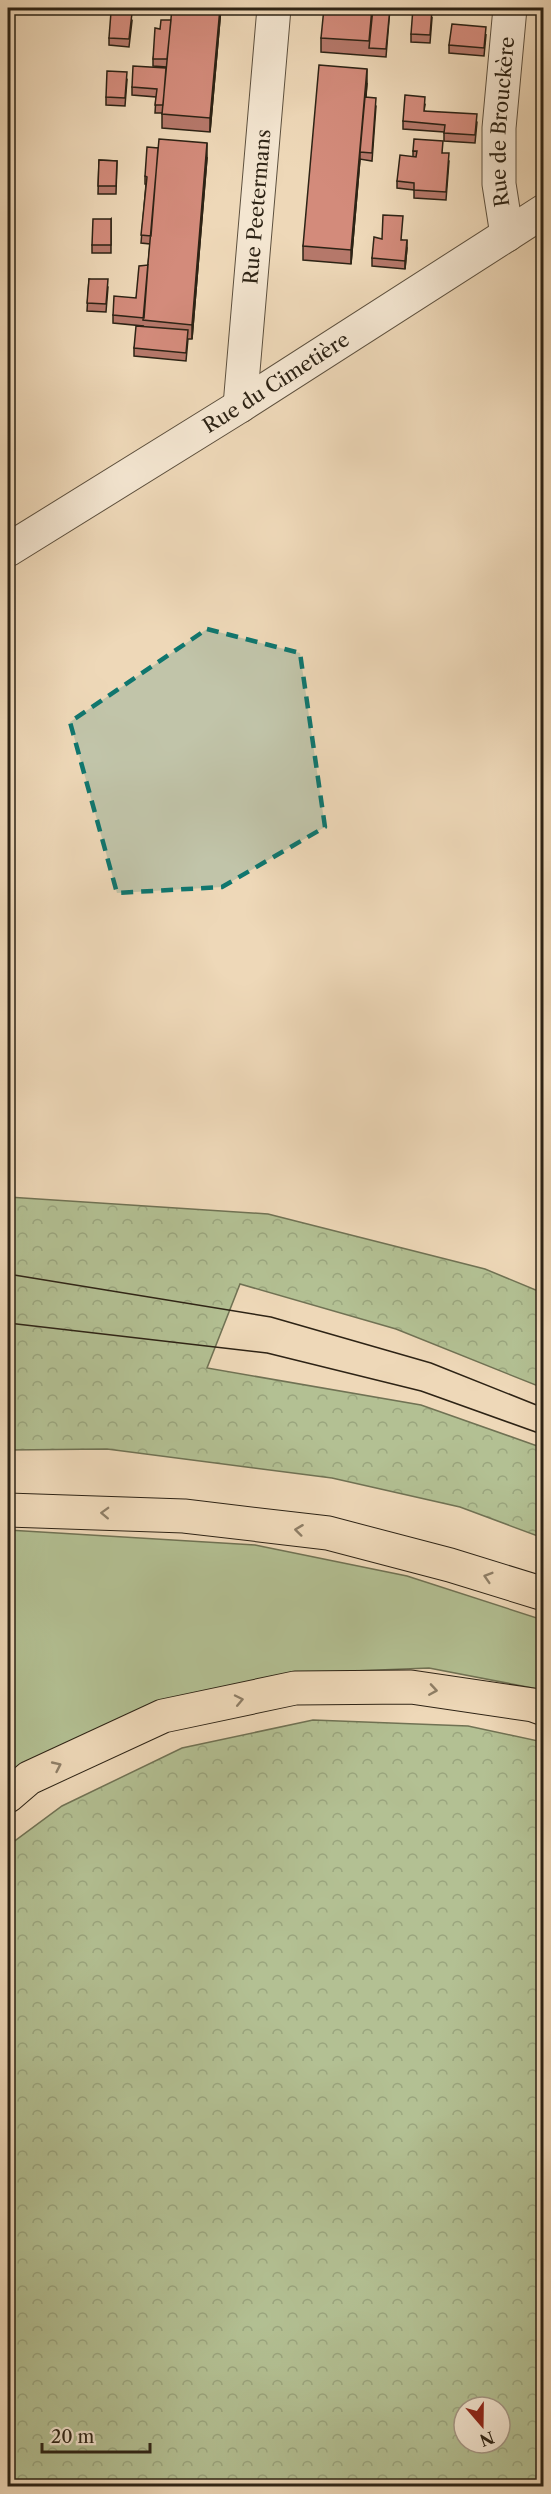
<svg xmlns="http://www.w3.org/2000/svg" width="551" height="2494" viewBox="0 0 551 2494" font-family="'Libre Caslon Text',serif">
<style>
.grass{fill:#b3c093;stroke:#707254;stroke-width:1.5}
.forest{fill:url(#forest-crowns);stroke:#707254;stroke-width:1.5;fill-rule:evenodd}
.lines{fill:none;stroke-linecap:round;stroke-linejoin:round}
.minor-casing{stroke:#5d503e;stroke-width:35}
.highway-casing{stroke:#2d2315;stroke-width:35}
.minor{stroke:#f4e6d1;stroke-width:33}
.highway{stroke:#eed8b8;stroke-width:33}
.tram{stroke:#2d2315;stroke-width:1.5}
.wall{fill:#b5786a;stroke:#2d2315;stroke-width:1.5}
.shaded-wall{fill:#946156;stroke:#2d2315;stroke-width:1.5}
.building{fill:#d38b7b;stroke:#2d2315;stroke-width:1.5}
.oneway{stroke:#8e7e66}
.marked{fill:#0f766e;fill-opacity:0.2;stroke:#0f766e;stroke-width:4.5;stroke-dasharray:12 8;stroke-linejoin:round}
.labels{text-anchor:middle;dominant-baseline:central;stroke-width:5;stroke-linejoin:round;paint-order:stroke}
.street-label{font-size:20px;fill:#2d2315;stroke:#f4e6d1}
</style>
<defs>
<pattern id="forest-crowns" width="20" height="18" patternUnits="userSpaceOnUse" patternTransform="scale(1.5)"><rect width="20" height="18" fill="#b3c093"/><path d="M2 6a3 3 0 1 1 6 0M12 15a3 3 0 1 1 6 0" fill="none" stroke="#9aa57e"/></pattern>
</defs>
<rect width="100%" height="100%" fill="#eed8b8"/>
<filter id="stains"><feTurbulence type="fractalNoise" baseFrequency=".00333" numOctaves="4"/><feColorMatrix values="0 0 0 0 .2 0 0 0 0 .09 0 0 0 0 .02 0 0 0 .5 -.17"/></filter>
<radialGradient id="worn" r=".72"><stop offset=".6" stop-color="#630" stop-opacity="0"/><stop offset="1" stop-color="#630" stop-opacity=".3"/></radialGradient>
<!-- grass -->
<path class="grass" d="M8 1530 255 1545 407 1576 543 1620V1690L429 1668 303 1673 8 1779Z"/>
<!-- forest -->
<path class="forest" d="M8 1197 268 1214 485 1269 543 1293V1388L396 1329 240 1284 207 1368 421 1405 543 1448V1538L460 1507 332 1478 107 1449 8 1450Z
M313 1720 468 1726 543 1742V2486H8V1846L62 1806 182 1748ZM464 2407H500V2443H464Z"/>
<g class="lines">
<!-- minor casing -->
<g class="minor-casing">
<g id="minor">
<path id="s1" d="M507 235 499 184V128L510 8"/>
<path id="s2" d="M240 406 274 8"/>
<path id="s3" d="M8 550 240 406 544 211"/>
</g>
</g>
<!-- highway casing -->
<g class="highway-casing">
<path id="highway" d="M8 1510 184 1516 328 1533 450 1565 544 1594
M8 1796 29 1778 163 1716 295 1688 411 1687 533 1705 544 1709"/>
</g>
<!-- minor -->
<use href="#minor" class="minor"/>
<!-- highway -->
<use href="#highway" class="highway"/>
<!-- tram -->
<path class="tram" d="M8 1274 271 1317 431 1363 544 1408
M8 1323 267 1353 421 1391 544 1435"/>
</g>
<!-- wall -->
<path class="wall" d="M221 8 210 132 162 128V113H155L156 97 132 95V87L166 68V67L153 66V59L160 29 171 20Z
M390 8 386 57 321 52V38Z
M432 18 430 43 411 42V34Z
M132 21 129 47 109 45V38Z
M486 35 484 56 449 53V45Z
M127 80 125 106 106 105V97Z
M367 83 366 97 376 106 372 161 360 159 351 264 303 260V246Z
M425 105 424 111 477 122 475 143 444 141V132L403 129V121Z
M413 151 442 153 449 161 446 200 414 198V190L397 188V181L413 157Z
M207 158 192 339H188L186 361 134 356V348L143 326 113 323V315L136 298 148 265 150 244 141 243 146 184H145V176Z
M99 160 117 161 116 194H98Z
M111 219V253H92V245Z
M382 239 402 240 407 248 405 269 372 266V258Z
M89 279 108 287 106 312 87 311Z"/>
<!-- shaded-wall -->
<path class="shaded-wall" d="M220 8H221L210 132V118Z
M367 69V83L361 152H360V159L351 264V250Z
M207 143V158L192 339V325Z
M407 240V248L405 269V261Z"/>
<!-- building -->
<path class="building" d="M172 8H220L210 118 162 114Z
M324 8H372L369 41 321 38Z
M373 8H390L386 49 369 48Z
M413 8 432 10 430 35 411 34Z
M111 12 132 13 129 39 109 38Z
M161 20H171L167 59H153L155 28 160 29Z
M452 24 486 27 484 48 449 45Z
M319 65 367 69 351 250 303 246Z
M133 66 166 68 163 105H155L157 89 132 87Z
M107 71 127 72 125 98 106 97Z
M405 95 425 97 424 111 477 114 475 135 444 133 445 125 403 121Z
M365 97 376 98 372 153 360 152Z
M159 139 207 143 192 325 143 320Z
M414 139 443 141 442 153H449L446 192 414 190V183L397 181 400 155 416 157 417 151H413Z
M147 147 158 148 151 236 141 235 147 177 145 176Z
M99 160 117 161 116 186H98Z
M383 215 403 216 401 240H407L405 261 372 258 374 237 382 239Z
M93 219H111V245H92Z
M148 265 144 318 113 315 114 296 136 298 139 266Z
M89 279H108L106 304 87 303Z
M136 326 188 330 186 353 134 348Z"/>
<!-- one-way arrows -->
<defs><path id="oneway-chevron" d="M-2-3.5L2.5 0L-2 3.5" fill="none" stroke-width="1.6" stroke-linecap="round" stroke-linejoin="round" transform="scale(1.5)"/></defs>
<g class="oneway">
<use href="#oneway-chevron" transform="translate(105 1513) rotate(-178)"/>
<use href="#oneway-chevron" transform="translate(299 1530) rotate(-173)"/>
<use href="#oneway-chevron" transform="translate(488 1577) rotate(-163)"/>
<use href="#oneway-chevron" transform="translate(433 1690) rotate(9)"/>
<use href="#oneway-chevron" transform="translate(239 1700) rotate(-12)"/>
<use href="#oneway-chevron" transform="translate(57 1766) rotate(-25)"/>
</g>
<!-- marked area -->
<path class="marked" d="M207 629 300 653 325 827 222 887 117 893 70 722Z"/>
<g class="labels">
<!-- street labels -->
<g class="street-label">
<text stroke="none"><textPath href="#s1" startOffset="114">Rue de Brouckère</textPath></text>
<text stroke="none"><textPath href="#s2" startOffset="200">Rue Peetermans</textPath></text>
<text stroke="none"><textPath href="#s3" startOffset="316">Rue du Cimetière</textPath></text>
</g>
</g>
<!-- margin -->
<rect width="551" height="2494" fill="none" stroke="#eed8b8" stroke-width="30"/>
<rect x="9" y="9" width="533" height="2476" fill="none" stroke="#2d2315" stroke-width="3"/>
<rect x="15" y="15" width="521" height="2464" fill="none" stroke="#2d2315" stroke-width="1.5"/>
<!-- north arrow -->
<g transform="translate(482 2425) rotate(160)"><circle r="28" fill="#f4e6d1" stroke="#a49886" stroke-width="1.5"/>
<path d="M0-4.5L10 22L0 15L-10 22Z" fill="#8f2418"/>
<text y="-9" font-size="16" font-weight="bold" text-anchor="middle" fill="#2d2315">N</text>
</g>
<!-- scale -->
<path d="M42 2443v9h108v-9" fill="none" stroke="#2d2315" stroke-width="3"/>
<text x="51" y="2443" font-size="18" fill="#2d2315" stroke="#f4e6d1" stroke-width="4.5" paint-order="stroke">20 m</text>
<rect width="100%" height="100%" filter="url(#stains)"/>
<rect width="100%" height="100%" fill="url(#worn)"/>
</svg>
